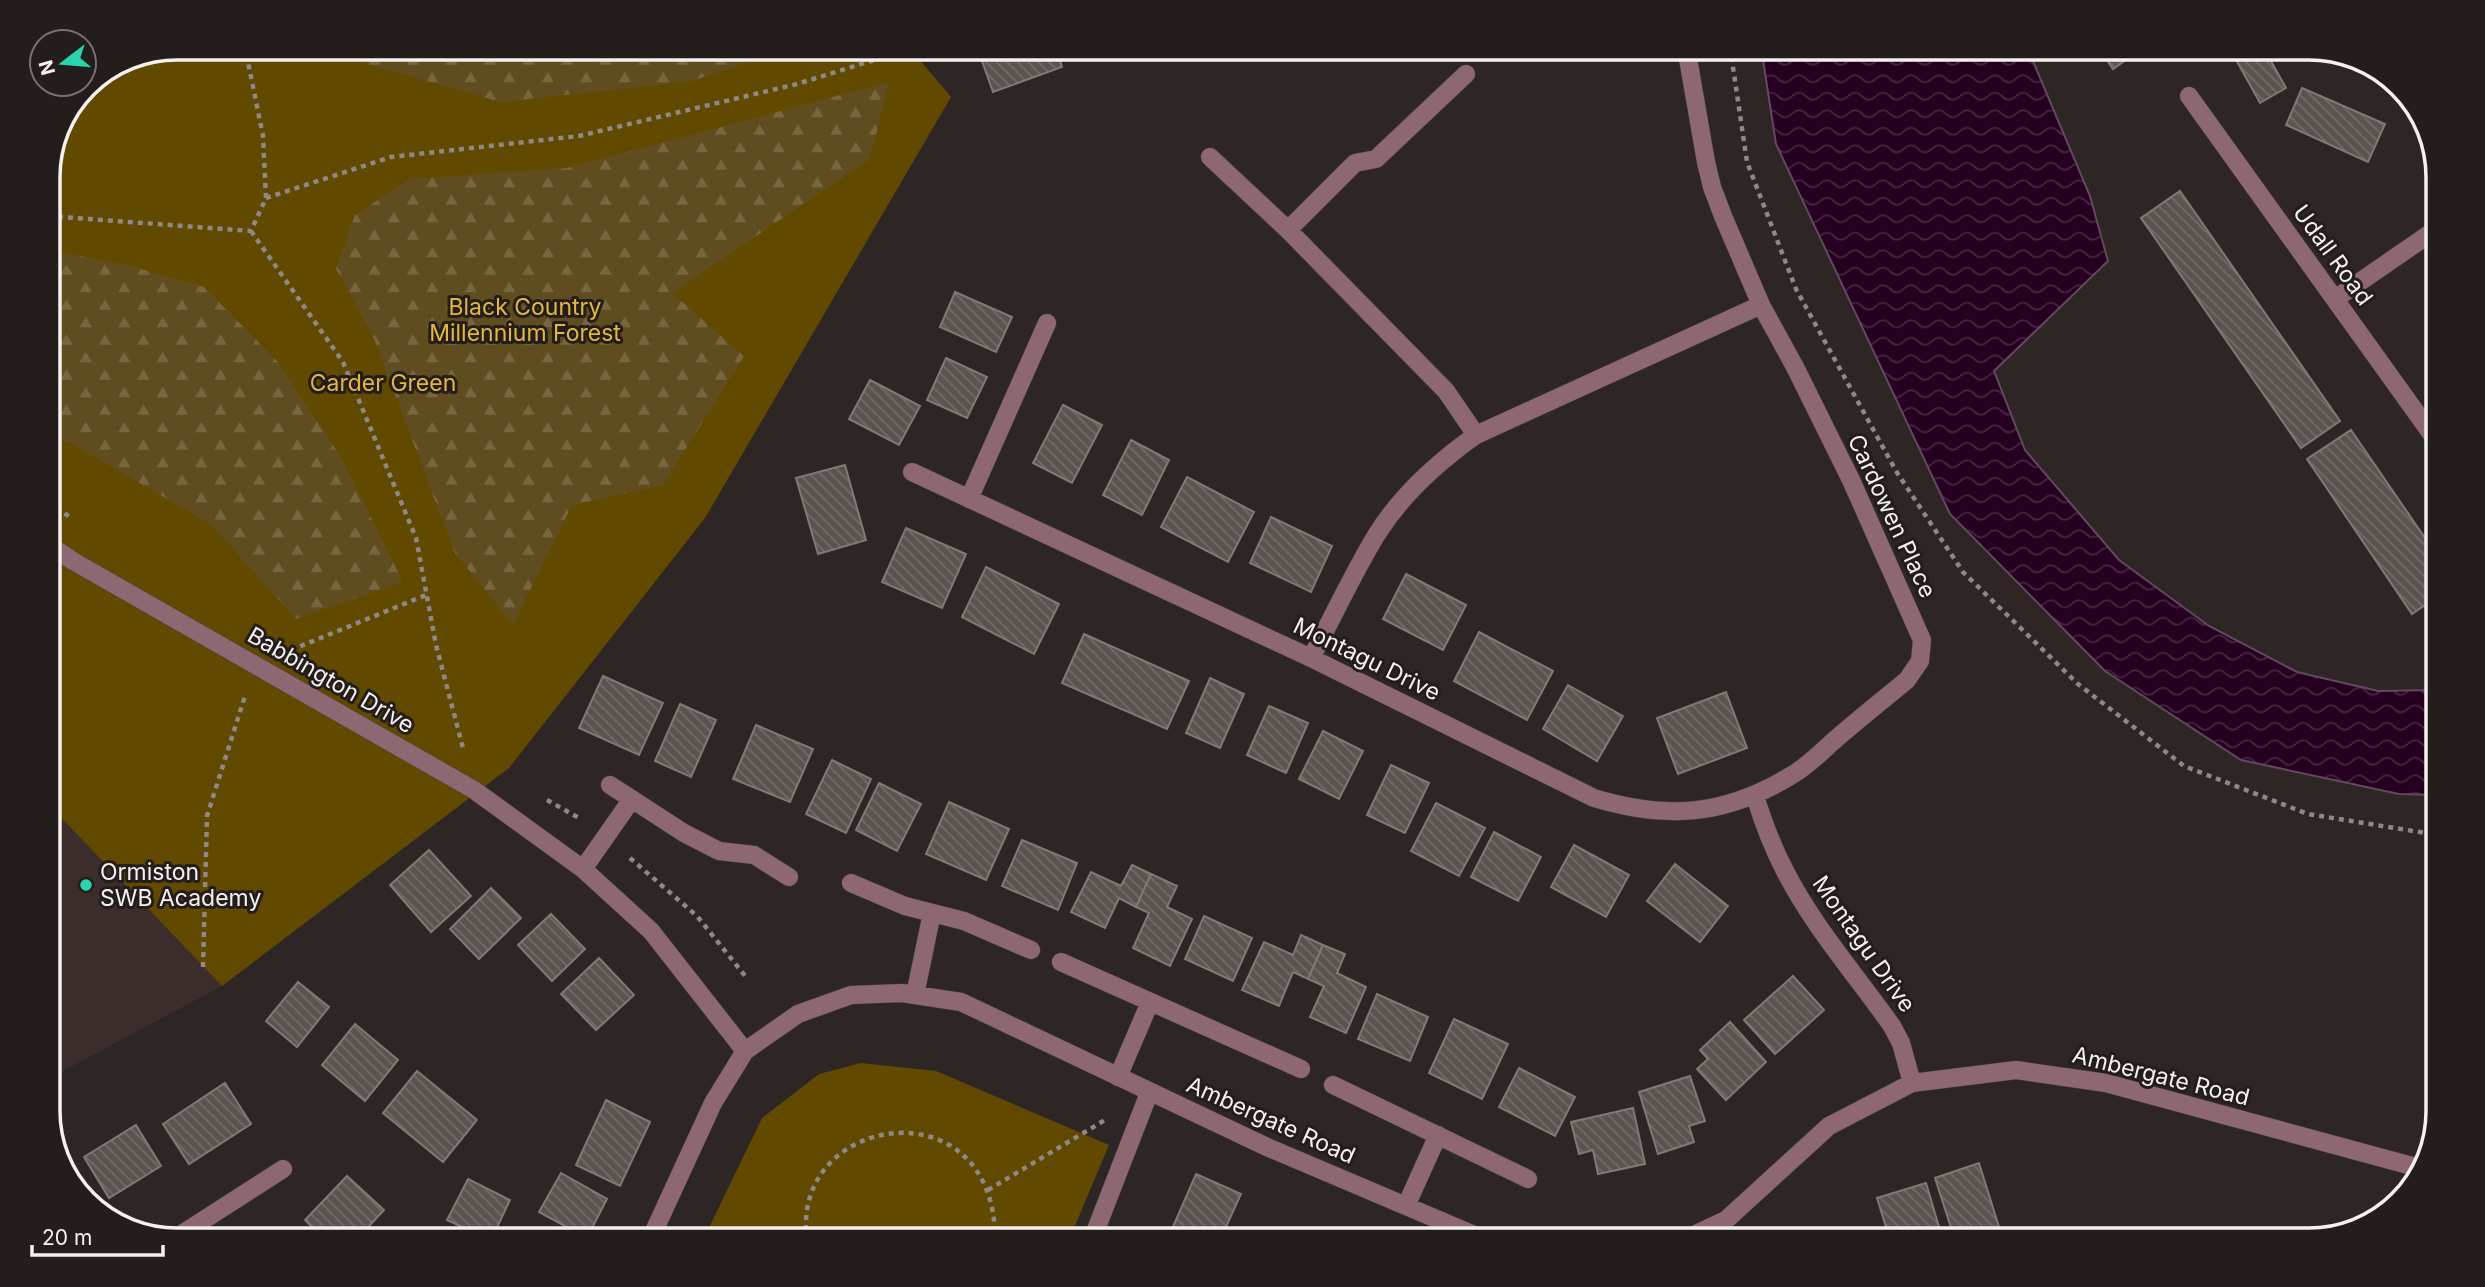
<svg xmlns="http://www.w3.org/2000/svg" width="2485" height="1287" viewBox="0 0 2485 1287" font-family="Inter,sans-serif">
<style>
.built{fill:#3b2d2b}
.green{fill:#614900}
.forest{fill:url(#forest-firs)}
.water{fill:url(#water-waves);stroke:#64485f;stroke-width:2}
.building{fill:url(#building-back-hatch);stroke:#807974;stroke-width:2}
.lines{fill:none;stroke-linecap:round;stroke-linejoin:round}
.minor-casing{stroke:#494241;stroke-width:19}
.path{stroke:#8e8887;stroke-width:4.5;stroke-dasharray:5 5;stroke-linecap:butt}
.minor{stroke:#8d6771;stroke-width:18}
.poi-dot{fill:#29d5ac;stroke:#231d1b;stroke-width:2.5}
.labels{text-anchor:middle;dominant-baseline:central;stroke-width:6;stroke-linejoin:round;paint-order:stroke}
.street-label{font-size:23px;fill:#f6f1f0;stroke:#231d1b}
.park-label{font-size:23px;fill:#e5b73d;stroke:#231d1b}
.poi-label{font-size:23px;fill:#f6f1f0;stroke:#231d1b;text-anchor:start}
.rim{fill:none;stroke:#f6f1f0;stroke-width:3.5}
</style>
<defs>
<pattern id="forest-firs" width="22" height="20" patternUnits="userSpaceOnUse" patternTransform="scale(1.75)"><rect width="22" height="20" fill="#604d1f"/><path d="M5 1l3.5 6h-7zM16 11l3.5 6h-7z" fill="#776740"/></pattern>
<pattern id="water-waves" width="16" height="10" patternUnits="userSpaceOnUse" patternTransform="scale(1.75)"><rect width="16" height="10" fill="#250021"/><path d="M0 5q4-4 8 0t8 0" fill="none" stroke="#452642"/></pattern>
<pattern id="building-back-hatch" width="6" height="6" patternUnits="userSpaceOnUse" patternTransform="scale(1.75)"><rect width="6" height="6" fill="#5a534f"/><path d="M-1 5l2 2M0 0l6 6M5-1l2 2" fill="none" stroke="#726c69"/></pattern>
</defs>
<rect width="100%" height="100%" fill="#2d2625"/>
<!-- built -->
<path class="built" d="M48 804 222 986 48 1079Z"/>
<!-- green -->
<path class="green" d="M176 47H909L951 97 705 518 509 768 222 986 48 804V168L85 85 127 57Z
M861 1063 936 1071 1109 1145 1069 1240H703L762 1118 819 1074Z"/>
<!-- forest -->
<path class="forest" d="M344 47H794L692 81 501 102 353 60Z
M889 82 870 159 672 293 744 356 663 485 572 505 513 625 455 553 374 339 336 269 355 215 410 179 567 168Z
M48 250 123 264 204 287 277 361 341 457 403 582 296 619 212 525 48 430Z"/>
<!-- water -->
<path class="water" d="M1761 47H2027L2090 196 2108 261 1994 371 2025 450 2119 560 2209 626 2297 672 2378 691 2438 690V795L2399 794 2241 760 2105 671 1950 514 1776 144Z"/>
<!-- building -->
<path class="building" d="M977 47H1056L1062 67 993 92Z
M2098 47H2144L2113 69Z
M2229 47H2263L2286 88 2260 103Z
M2302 88 2385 124 2368 162 2286 125Z
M2414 103 2416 105 2429 144 2405 108Z
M2180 191 2340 421 2301 448 2141 218Z
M955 292 1012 317 996 352 940 327Z
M946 358 987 377 967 418 927 400Z
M870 380 920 406 899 445 849 419Z
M1063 405 1102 425 1072 483 1033 463Z
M2351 430 2438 557V596L2412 614 2307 459Z
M1131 440 1169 460 1142 515 1103 495Z
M845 465 866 540 818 554 796 478Z
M1187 477 1254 512 1228 562 1161 527Z
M1271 517 1332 546 1311 592 1250 563Z
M906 528 966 554 942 608 882 582Z
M986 567 1059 604 1034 654 962 617Z
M1406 574 1466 605 1443 650 1383 619Z
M1479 632 1553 671 1527 720 1454 681Z
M1084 634 1189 681 1167 729 1062 683Z
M603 676 663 703 639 755 579 728Z
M1210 678 1244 694 1220 748 1186 733Z
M1568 685 1623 716 1597 761 1543 729Z
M1726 692 1747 748 1678 774 1657 718Z
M680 704 716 720 691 777 655 761Z
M1269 706 1308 723 1286 773 1247 755Z
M756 725 813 749 790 802 733 779Z
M1323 731 1363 751 1339 799 1299 779Z
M832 760 871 779 846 833 806 814Z
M1391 765 1429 783 1405 833 1367 815Z
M879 783 921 804 897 851 856 830Z
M949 802 1009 829 986 880 926 854Z
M1436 803 1485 828 1459 876 1411 851Z
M1494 832 1541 857 1518 901 1471 877Z
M1022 840 1077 863 1058 910 1002 886Z
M1574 845 1629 875 1606 917 1551 887Z
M429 850 471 896 431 932 390 885Z
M1675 864 1728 906 1700 942 1647 901Z
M1132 865 1151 874 1136 907 1119 898 1105 928 1071 912 1091 872 1121 886Z
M1151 874 1177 886 1167 907 1192 919 1170 966 1133 948 1149 913 1136 907Z
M491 888 521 918 479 959 450 929Z
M551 914 585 949 552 981 518 945Z
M1204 916 1252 938 1233 981 1185 959Z
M1301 935 1323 945 1308 979 1293 972 1279 1006 1242 990 1264 942 1293 955Z
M1323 945 1345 954 1337 973 1366 987 1346 1033 1310 1017 1324 986 1308 979Z
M599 958 634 995 596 1030 561 994Z
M1793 976 1824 1010 1775 1054 1744 1020Z
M298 982 329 1007 297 1047 266 1021Z
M1377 994 1428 1017 1410 1061 1358 1039Z
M1454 1019 1508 1044 1482 1099 1429 1073Z
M1730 1022 1766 1062 1726 1100 1697 1069 1708 1059 1700 1050Z
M355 1024 398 1060 365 1101 322 1065Z
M1519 1068 1575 1097 1555 1136 1499 1107Z
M417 1071 477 1120 443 1162 383 1113Z
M1690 1076 1705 1121 1689 1126 1694 1142 1658 1154 1639 1092Z
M225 1083 251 1124 189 1164 163 1124Z
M606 1100 650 1122 620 1186 576 1165Z
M1633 1108 1645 1164 1598 1174 1593 1150 1579 1154 1571 1122Z
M136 1125 161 1166 109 1198 84 1157Z
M1979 1163 1999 1227 1955 1240 1935 1178Z
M561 1173 607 1199 587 1238 539 1212Z
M1196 1174 1241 1194 1220 1240H1196L1172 1229Z
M347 1176 384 1210 356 1240H325L305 1220Z
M468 1179 510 1200 491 1240 447 1220Z
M1926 1183 1943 1240H1890L1877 1198Z"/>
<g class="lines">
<!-- minor casing -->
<g class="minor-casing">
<path id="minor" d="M914 48V47
M2189 96 2438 443
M1210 157 1288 230 1446 391 1476 435C1438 462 1402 494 1377 534 1353 573 1333 617 1311 658
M1288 230 1355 163 1376 159 1466 74
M2335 299 2438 228
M1476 435 1761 305
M912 472 1311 658 1594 798C1667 820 1725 816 1792 775 1808 766 1823 750 1837 738 1860 718 1884 699 1907 680L1920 661 1922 640 1851 480 1795 367 1761 305 1723 216 1712 187 1706 162 1686 47
M969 499 1047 323
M48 544 73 561 474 790 583 869 651 931 745 1051
M610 785 684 833 719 851 754 855 789 877
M1755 796C1763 822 1772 846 1785 871 1813 926 1856 975 1892 1026L1901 1043 1912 1083
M583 869 632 799
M851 883 905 906 964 921 1031 950
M1061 962 1301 1069
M915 995 932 913
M1118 1077 1150 1002
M1333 1085 1528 1179
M1406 1206 1438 1135
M174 1239 283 1169
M650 1240 713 1103 745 1051 798 1014 851 995 902 993 961 1002 1267 1147 1486 1240
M1092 1240 1149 1093
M1683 1240 1726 1220 1829 1126 1912 1083 2016 1070 2106 1083 2423 1169"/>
</g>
<!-- path -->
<path class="path" d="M1730 47 1747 162 1796 289 1896 471 1963 572 2078 684 2184 766 2308 814 2438 835
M266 198 391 157 579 136 797 84 884 57
M48 216 251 231 266 198 263 136 245 47
M251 231 343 362 416 538 436 645 463 748
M48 502 70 517
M291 650 426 595
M547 800 579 818
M630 858 697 916 746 977
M203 967 207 816 245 696
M988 1190 1105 1120
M807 1240C789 1113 996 1082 995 1240"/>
<!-- minor -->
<use href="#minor" class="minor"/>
</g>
<!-- markers -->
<circle class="poi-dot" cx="86" cy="885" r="7"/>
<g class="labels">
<!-- street labels -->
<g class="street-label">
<text transform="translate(2333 255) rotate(54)">Udall Road</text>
<text transform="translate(1892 516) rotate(65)">Cardowen Place</text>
<text transform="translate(1367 659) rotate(26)">Montagu Drive</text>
<text transform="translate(331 680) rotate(30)">Babbington Drive</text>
<text transform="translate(1864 944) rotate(55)">Montagu Drive</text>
<text transform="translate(2161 1076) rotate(14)">Ambergate Road</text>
<text transform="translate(1271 1120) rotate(24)">Ambergate Road</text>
</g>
<!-- park labels -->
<g class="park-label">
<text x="525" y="307">Black Country<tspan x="525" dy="26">Millennium Forest</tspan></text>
<text x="383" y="383">Carder Green</text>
</g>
<!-- poi labels -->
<g class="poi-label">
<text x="100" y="872">Ormiston<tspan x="100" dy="26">SWB Academy</tspan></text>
</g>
</g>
<!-- crop -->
<path d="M0 0H2485V1287H0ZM177 60H2309A117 117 0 0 1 2426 177V1111A117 117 0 0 1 2309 1228H177A117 117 0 0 1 60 1111V177A117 117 0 0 1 177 60Z" fill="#231d1b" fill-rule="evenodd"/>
<path class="rim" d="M177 60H2309A117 117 0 0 1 2426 177V1111A117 117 0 0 1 2309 1228H177A117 117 0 0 1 60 1111V177A117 117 0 0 1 177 60Z"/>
<!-- north arrow -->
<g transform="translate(63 63) rotate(254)"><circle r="33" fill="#231d1b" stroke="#777270" stroke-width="2"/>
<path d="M0-5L12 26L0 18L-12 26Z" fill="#29d5ac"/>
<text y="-10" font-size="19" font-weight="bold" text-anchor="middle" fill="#f6f1f0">N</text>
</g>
<!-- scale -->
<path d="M32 1245v10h131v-10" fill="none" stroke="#f6f1f0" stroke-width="3.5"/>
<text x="42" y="1245" font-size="21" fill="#f6f1f0" stroke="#231d1b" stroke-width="5" paint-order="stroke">20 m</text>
</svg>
